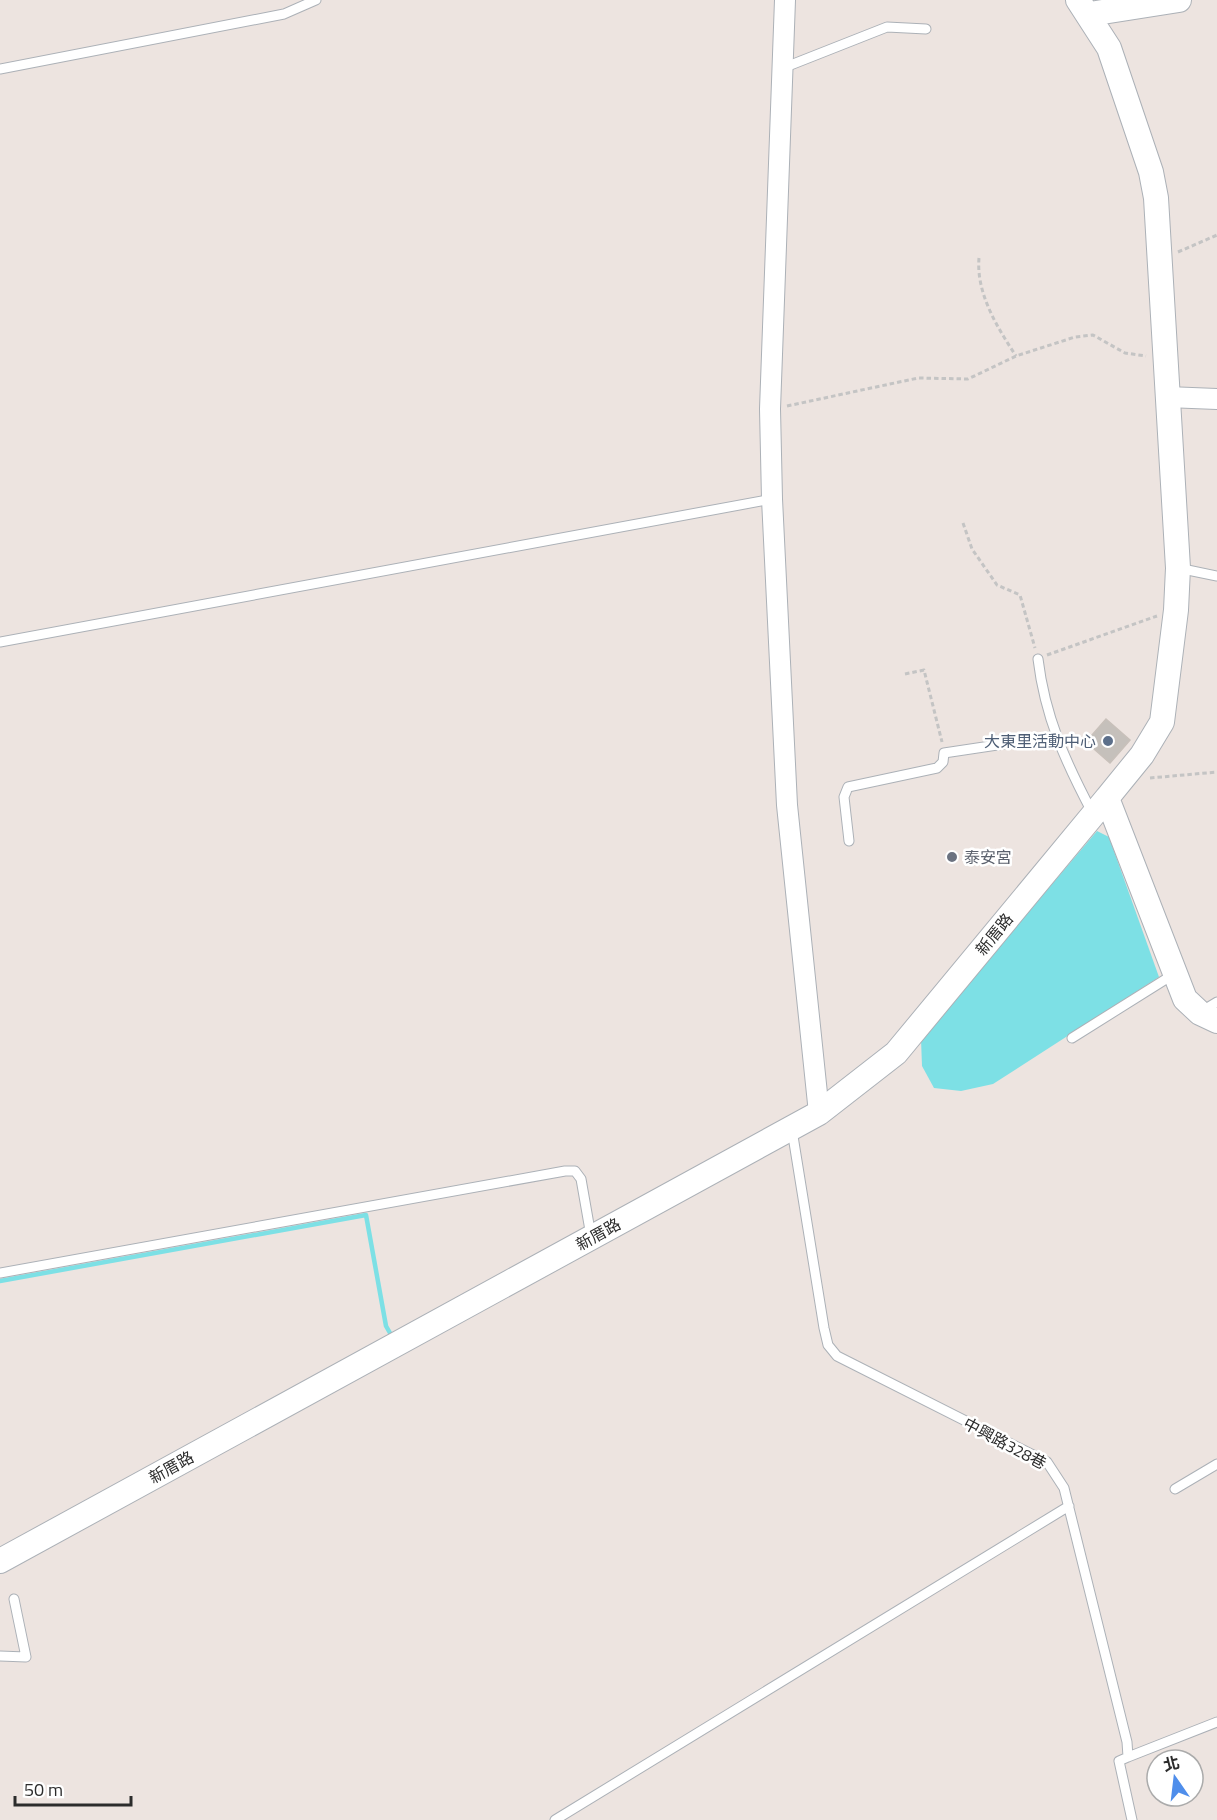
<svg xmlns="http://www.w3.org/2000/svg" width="1217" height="1820" viewBox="0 0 1217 1820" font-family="'Titillium Web','Noto Sans TC',sans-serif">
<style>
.water{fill:#7de0e5}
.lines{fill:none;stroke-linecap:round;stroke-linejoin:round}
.stream{stroke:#7de0e5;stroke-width:4.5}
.building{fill:#c5c0bb;stroke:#c8c0ba;stroke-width:1.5}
.service-casing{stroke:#acb1b7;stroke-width:11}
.minor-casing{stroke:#acb1b7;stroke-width:22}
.tertiary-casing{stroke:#acb1b7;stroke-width:26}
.path{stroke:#c4c4c4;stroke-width:3;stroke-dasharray:4.5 3;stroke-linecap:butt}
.service{stroke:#fff;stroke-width:9}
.minor{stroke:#fff;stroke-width:20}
.tertiary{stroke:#fff;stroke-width:24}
.service-dot{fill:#5c6f8a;stroke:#fff;stroke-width:2}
.worship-dot{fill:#6b7280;stroke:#fff;stroke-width:2}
.labels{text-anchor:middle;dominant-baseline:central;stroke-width:5;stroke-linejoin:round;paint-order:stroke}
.service-label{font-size:16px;fill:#4e5e75;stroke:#fff;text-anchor:end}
.worship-label{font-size:16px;fill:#5b616d;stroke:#fff;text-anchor:start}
.street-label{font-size:16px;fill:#2c2c2c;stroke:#fff}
</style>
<rect width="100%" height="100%" fill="#ede4e0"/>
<!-- water -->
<path class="water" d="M1097 831 1109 837 1159 977 993 1084 961 1091 934 1088 922 1066 921 1039Z"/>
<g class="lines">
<!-- stream -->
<path class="stream" d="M0 1281 366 1215 386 1326 390 1333"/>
</g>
<!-- building -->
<path class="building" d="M1106 719 1130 740 1110 763 1086 742Z"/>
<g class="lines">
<!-- service casing -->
<g class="service-casing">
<path id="service" d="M783 68 887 27 926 29
M0 69 284 14 316 0
M1178 568 1217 576
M0 642 772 499
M1038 659C1045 717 1065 761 1093 814
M849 841 844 797 848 787 937 768 943 762 944 753 1057 736
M1202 1011 1217 1002
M1072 1038 1174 974
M792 1130 824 1328 828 1345 837 1356 1047 1462 1064 1488 1127 1742 1128 1757 1119 1761 1132 1820
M0 1273 565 1171H575L581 1179 591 1236
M1175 1489 1217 1464
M0 1656 26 1657 14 1599
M1128 1757 1217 1722
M555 1820 1069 1506"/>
</g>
<!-- minor casing -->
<g class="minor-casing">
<path id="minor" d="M785 0 770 409 772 499 787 805 819 1113
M1167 397 1217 399"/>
</g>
<!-- tertiary casing -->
<g class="tertiary-casing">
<path id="tertiary" d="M1078 0 1109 48 1151 172 1156 198 1178 568 1176 610 1162 722 1142 755 1107 798 1185 999 1200 1013 1217 1021
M1090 14 1179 0
M0 1561 819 1113 896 1053 1107 798"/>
</g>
<!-- path -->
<path class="path" d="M1178 252 1217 235
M979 258C976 293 997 327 1016 356
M787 406 918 378 968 379 1016 356 1075 337 1093 335 1125 353 1146 356
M963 523 972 549 997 585 1020 595 1035 648
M1047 655 1157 616
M905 674 924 670 942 742
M1150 778 1217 772"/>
<!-- service -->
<use href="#service" class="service"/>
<!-- minor -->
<use href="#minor" class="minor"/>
<!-- tertiary -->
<use href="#tertiary" class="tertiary"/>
</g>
<!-- markers -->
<circle class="service-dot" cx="1108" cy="741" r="6"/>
<circle class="worship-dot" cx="952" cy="857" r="6"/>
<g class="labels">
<!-- service labels -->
<g class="service-label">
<text x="1096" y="741">大東里活動中心</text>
</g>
<!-- worship labels -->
<g class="worship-label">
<text x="964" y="857">泰安宮</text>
</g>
<!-- street labels -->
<g class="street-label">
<text transform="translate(994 934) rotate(-51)">新厝路</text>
<text transform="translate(598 1234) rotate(-29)">新厝路</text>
<text transform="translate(1005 1443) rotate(28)">中興路328巷</text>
<text transform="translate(171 1467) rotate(-29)">新厝路</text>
</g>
</g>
<!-- north arrow -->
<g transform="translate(1175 1778) rotate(346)"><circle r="28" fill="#ffffff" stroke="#ababab" stroke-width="1.5"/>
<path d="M0-4.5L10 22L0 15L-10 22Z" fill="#4f8eeb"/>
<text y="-9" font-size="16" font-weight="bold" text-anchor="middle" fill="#2c2c2c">北</text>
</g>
<!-- scale -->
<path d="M15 1796v9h116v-9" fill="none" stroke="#2c2c2c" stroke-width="3"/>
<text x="24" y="1796" font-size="18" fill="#2c2c2c" stroke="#ffffff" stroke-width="4.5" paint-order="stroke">50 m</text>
</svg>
